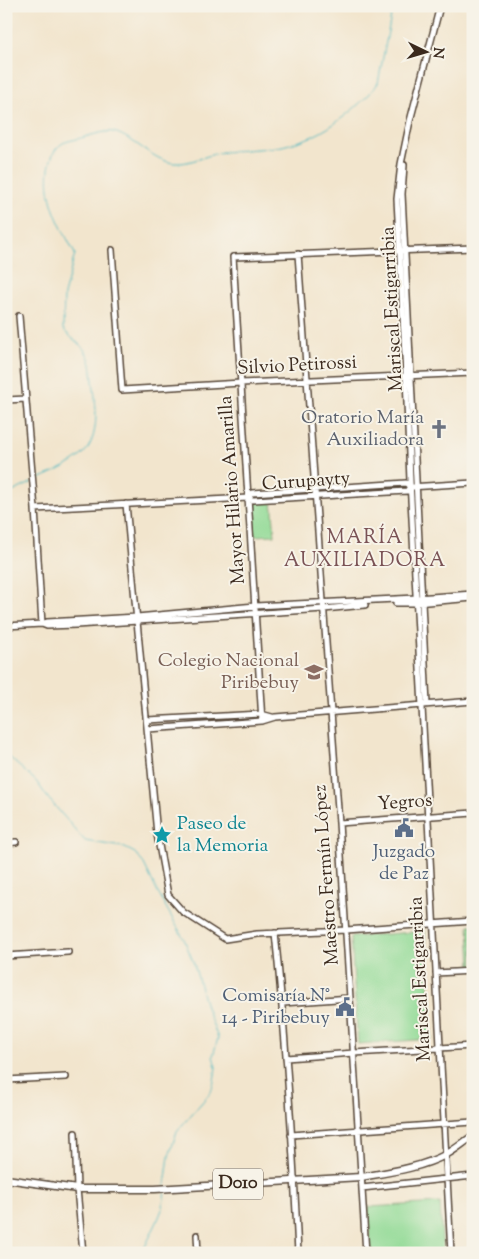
<svg xmlns="http://www.w3.org/2000/svg" width="479" height="1259" viewBox="0 0 479 1259" font-family="'Sorts Mill Goudy',serif">
<style>
.green{fill:#91da95;stroke:#66825a}
.lines{fill:none;stroke-linecap:round;stroke-linejoin:round}
.stream{stroke:#48b7c0;stroke-width:1}
.minor-casing{stroke:#564638;stroke-width:8}
.major-casing{stroke:#564638;stroke-width:9}
.minor{stroke:#fff;stroke-width:5}
.major{stroke:#fff;stroke-width:6}
.labels{text-anchor:middle;dominant-baseline:central;stroke-width:4;stroke-linejoin:round;paint-order:stroke}
.shield{fill:#f7f3e8;stroke:#73665b;stroke-width:1}
.shield-label{font-size:18px;font-weight:bold;fill:#3b2a1e}
.street-label{font-size:19px;fill:#3b2a1e;stroke:#f7f3e8}
.worship-label{font-size:19px;fill:#5b616d;stroke:#f7f3e8;text-anchor:end}
.education-label{font-size:19px;fill:#785e54;stroke:#f7f3e8;text-anchor:end}
.culture-label{font-size:19px;fill:#0d838f;stroke:#f7f3e8;text-anchor:start}
.service-label{font-size:19px;fill:#4e5e75;stroke:#f7f3e8}
.neighbourhood-label{font-size:20px;letter-spacing:1px;fill:#7a5255;stroke:#f7f3e8}
</style>
<rect width="100%" height="100%" fill="#f7f3e8"/>
<filter id="ink" filterUnits="userSpaceOnUse"><feTurbulence type="fractalNoise" baseFrequency=".02" numOctaves="2"/><feDisplacementMap in="SourceGraphic" scale="10" xChannelSelector="R" yChannelSelector="G"/><feConvolveMatrix kernelMatrix="1 2 1 2 8 2 1 2 1" color-interpolation-filters="sRGB"/></filter>
<filter id="wash" filterUnits="userSpaceOnUse"><feTurbulence type="fractalNoise" baseFrequency=".0096" numOctaves="4" result="noise"/><feDisplacementMap in="SourceGraphic" scale="20" xChannelSelector="R" yChannelSelector="G"/><feGaussianBlur stdDeviation="1.12" result="paint"/><feColorMatrix in="noise" values="0 0 0 0 0 0 0 0 0 0 0 0 0 0 0 0 0 1.4 0 .05"/><feComposite in="paint" operator="in"/></filter>
<g filter="url(#wash)">
<rect width="100%" height="100%" fill="#f2e5cd"/>
<!-- green -->
<path class="green" d="M272 500 275 535 254 536 251 501Z
M469 925H473V968H471Z
M425 931 432 1039 358 1044 351 937Z
M440 1203 443 1253H371L368 1207Z"/>
<g class="lines">
<!-- stream -->
<path class="stream" d="M34 481C50 474 69 467 82 455 101 438 96 403 93 381 92 372 92 362 87 354 82 344 70 338 63 329L64 295 75 254C61 226 45 202 49 169 51 158 53 149 63 143 67 141 73 140 77 139 86 137 105 130 114 132 134 138 154 161 174 163 190 164 204 156 219 153 240 149 262 150 282 146 313 139 329 129 352 110 362 101 371 94 378 83L393 6
M6 495 31 483
M6 752 11 759 36 781 48 798 85 841 123 847 135 853 144 864 158 893 184 939 194 964 206 1007 218 1038 213 1056 216 1067 214 1081 211 1092 177 1131 169 1156 165 1186
M142 1253 157 1222 163 1207 165 1190"/>
</g>
</g>
<g filter="url(#ink)">
<g class="lines">
<!-- minor casing -->
<g class="minor-casing">
<path id="minor" d="M440 6 410 121 401 164 397 199 406 376 410 481 451 1253
M404 165 402 194 427 704
M112 250 122 390 241 383 473 373
M298 254 339 823 366 1253
M19 316 35 509 42 624
M6 400 26 399
M249 497 252 493 406 483 410 487
M126 504 157 834 168 895 183 912 225 939 257 934 346 930 473 921
M35 509 248 498 253 500 407 491 410 487 473 483
M396 603H416L473 598
M42 624 47 626 76 625 324 609 365 605
M6 626 42 624 47 622 137 617 255 606 416 598 473 594
M147 720 261 714 272 717
M262 721 233 257 473 248
M148 729 262 721 275 717 473 701
M339 823 473 813
M6 843 16 842
M275 933C286 1039 293 1146 298 1253
M6 956 68 952
M436 973 473 971
M283 1003 350 998
M286 1058 354 1053 473 1046
M6 1080 66 1077
M75 1133 77 1189 83 1253
M291 1135 473 1122
M362 1188 473 1176
M197 1235 198 1253"/>
</g>
<!-- major casing -->
<g class="major-casing">
<path id="major" d="M6 1179 77 1189H155L361 1177C390 1172 421 1168 447 1154 456 1149 464 1142 473 1136"/>
</g>
<!-- minor -->
<use href="#minor" class="minor"/>
<!-- major -->
<use href="#major" class="major"/>
</g>
</g>
<!-- icons -->
<defs>
<g id="church-bare" transform="scale(1.5)"><path d="M-1.2-6h2.4v3.5h3.3v2.4h-3.3V6h-2.4V-.1h-3.3v-2.4h3.3Z" fill="#6b7280" stroke="#f7f3e8" stroke-width="2.5" paint-order="stroke"/></g>
<g id="school-bare" transform="scale(1.5)"><path d="M0-5L7-2L0 1L-7-2ZM-4 1L0 2.5L4 1V4Q0 6-4 4Z" fill="#8d6e63" stroke="#f7f3e8" stroke-width="2.5" paint-order="stroke"/></g>
<g id="civic-bare" transform="scale(1.5)"><path d="M-.6-6.5H3V-4.5H.6V-3L4-1V1h2V6H-6V1h2V-1L-.6-3ZM-1.2 2.5V6h2.4V2.5Z" fill="#5c6f8a" stroke="#f7f3e8" stroke-width="2.5" paint-order="stroke"/></g>
<g id="sight-bare" transform="scale(1.5)"><path d="M0-6L1.8-2.2L6-1.7L2.9 1.2L3.7 5.4L0 3.3L-3.7 5.4L-2.9 1.2L-6-1.7L-1.8-2.2Z" fill="#0f9aa8" stroke="#f7f3e8" stroke-width="2.5" paint-order="stroke"/></g>
</defs>
<g fill-rule="evenodd">
<use href="#church-bare" x="439" y="429"/>
<use href="#school-bare" x="314" y="672"/>
<use href="#civic-bare" x="404" y="828"/>
<use href="#sight-bare" x="162" y="835"/>
<use href="#civic-bare" x="345" y="1007"/>
</g>
<g class="labels">
<!-- shield labels -->
<rect class="shield" x="213" y="1168.5" width="50" height="31" rx="4"/>
<g class="shield-label">
<text x="238" y="1184">D010</text>
</g>
<!-- street labels -->
<g class="street-label">
<text transform="translate(393 309) rotate(-93)">Mariscal Estigarribia</text>
<text transform="translate(297 366) rotate(-3)">Silvio Petirossi</text>
<text transform="translate(306 482) rotate(-4)">Curupayty</text>
<text transform="translate(233 490) rotate(-94)">Mayor Hilario Amarilla</text>
<text transform="translate(405 803) rotate(-4)">Yegros</text>
<text transform="translate(327 875) rotate(-94)">Maestro Fermín López</text>
<text transform="translate(421 979) rotate(-93)">Mariscal Estigarribia</text>
</g>
<!-- worship labels -->
<g class="worship-label">
<text x="424" y="418">Oratorio María<tspan x="424" dy="22">Auxiliadora</tspan></text>
</g>
<!-- education labels -->
<g class="education-label">
<text x="299" y="661">Colegio Nacional<tspan x="299" dy="22">Piribebuy</tspan></text>
</g>
<!-- culture labels -->
<g class="culture-label">
<text x="177" y="824">Paseo de<tspan x="177" dy="22">la Memoria</tspan></text>
</g>
<!-- service labels -->
<g class="service-label">
<text x="404" y="852">Juzgado<tspan x="404" dy="22">de Paz</tspan></text>
<text x="330" y="996" text-anchor="end">Comisaría N°<tspan x="330" dy="22">14 - Piribebuy</tspan></text>
</g>
<!-- neighbourhood labels -->
<g class="neighbourhood-label">
<text x="365" y="538">MARÍA<tspan x="365" dy="23">AUXILIADORA</tspan></text>
</g>
</g>
<!-- margin -->
<rect width="479" height="1259" fill="none" stroke="#f7f3e8" stroke-width="25"/>
<!-- north arrow -->
<g transform="translate(426 52) rotate(95)" stroke="#f7f3e8" stroke-width="4" paint-order="stroke">
<path d="M0-4L9 19L0 12L-9 19Z" fill="#3b2a1e"/>
<text y="-8" font-size="14" font-weight="bold" text-anchor="middle" fill="#3b2a1e">N</text>
</g>
</svg>
